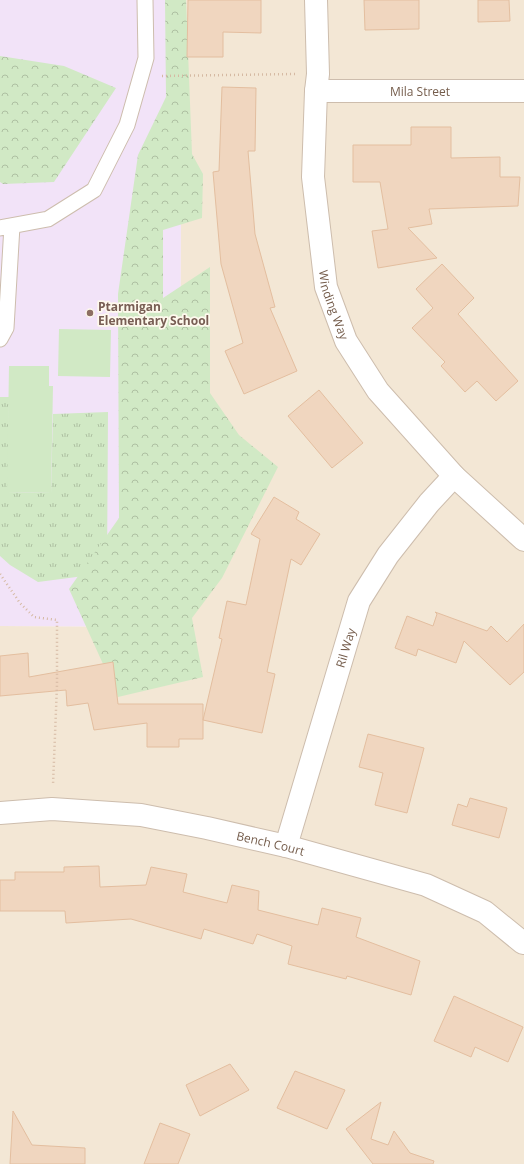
<svg xmlns="http://www.w3.org/2000/svg" width="524" height="1164" viewBox="0 0 524 1164" font-family="'Open Sans',sans-serif">
<style>
.residential{fill:#f3e7d5}
.education{fill:#f2e3f8}
.grass{fill:url(#grass-tufts)}
.forest{fill:url(#forest-crowns)}
.pitch{fill:#d1e9c5}
.building{fill:#f0d6bf;stroke:#e3be9f}
.lines{fill:none;stroke-linecap:round;stroke-linejoin:round}
.lane-casing{stroke:#cdbdad;stroke-width:17}
.street-casing{stroke:#cdbdad;stroke-width:24}
.path{stroke:#d5b9a2;stroke-width:2.5;stroke-dasharray:1 3;stroke-linecap:butt}
.lane{stroke:#fff;stroke-width:15}
.street{stroke:#fff;stroke-width:22}
.education-dot{fill:#8d6e63;stroke:#fef9ed;stroke-width:1.5}
.labels{text-anchor:middle;dominant-baseline:central;stroke-width:3.5;stroke-linejoin:round;paint-order:stroke}
.street-label{font-size:12px;fill:#755d4c;stroke:#fef9ed}
.education-label{font-size:12px;font-weight:bold;fill:#785e54;stroke:#fef9ed;text-anchor:start}
</style>
<defs>
<pattern id="grass-tufts" width="24" height="20" patternUnits="userSpaceOnUse"><rect width="24" height="20" fill="#d1e9c5"/><path d="M3 7l-1-3M5 7V3M7 7l1-3M15 17l-1-3M17 17v-4M19 17l1-3" fill="none" stroke="#aec0a2"/></pattern>
<pattern id="forest-crowns" width="20" height="18" patternUnits="userSpaceOnUse"><rect width="20" height="18" fill="#d1e9c5"/><path d="M2 6a3 3 0 1 1 6 0M12 15a3 3 0 1 1 6 0" fill="none" stroke="#aec0a2"/></pattern>
</defs>
<rect width="100%" height="100%" fill="#fcf5e6"/>
<!-- residential -->
<path class="residential" d="M182 0H524V1164H0V626L179 627Z"/>
<!-- education -->
<path class="education" d="M0 0H182L179 627 0 626Z"/>
<!-- grass -->
<path class="grass" d="M0 397H9L8 492 51 493 53 414 108 412 107 573 38 582 10 565 0 556Z"/>
<!-- forest -->
<path class="forest" d="M165 0H186L192 154 203 174 202 218 163 230V298L210 267V393L239 435 278 467 222 578 192 618 203 677 118 697 69 589 119 518 118 294 138 155 166 97Z
M0 56 64 66 116 88 54 182 3 184 0 182Z"/>
<!-- pitch -->
<path class="pitch" d="M59 329 111 330 110 377 58 376Z
M9 366H49V386H53L51 493 7 492Z"/>
<!-- building -->
<path class="building" d="M188 0H261V33L223 32V57H187Z
M364 0H419V29L365 30Z
M478 0H509L510 21 478 22Z
M222 87 256 88 255 151H248L255 234 275 307 270 308 297 371 244 394 225 351 243 343 221 264 213 172 219 171Z
M411 127H451V158L500 157V177H520L518 206 429 209 432 224 408 228 437 258 378 268 372 231 388 229 380 182H353V145H411Z
M442 264 474 298 458 314 518 381 496 401 477 381 465 392 441 366 445 362 412 328 433 308 416 289Z
M319 390 363 443 332 468 288 416Z
M274 497 299 512 296 519 320 534 301 565 291 559 267 672 275 674 262 733 203 720 222 639 219 638 227 601 246 605 260 539 251 534Z
M435 612 487 631 491 626 507 642 524 624V672L510 685 464 641 456 663 418 649 416 656 395 648 407 616 433 626 437 614Z
M28 653 29 677 113 662 118 704H203V739H179V747H147V723L94 730 88 703 67 706 66 690 0 696V656Z
M368 734 424 748 407 813 375 805 383 773 359 767Z
M470 798 507 808 499 838 452 825 458 804 467 807Z
M99 866 100 887 146 885 151 867 187 874 183 892 227 903 232 885 259 891 258 910 318 925 322 908 361 918 356 937 420 961 411 995 347 976 346 979 288 964 292 946 257 934 253 944 204 929 201 939 131 919 66 923 65 911H0V880H15V872H64V867Z
M454 996 523 1027 508 1062 475 1047 471 1057 434 1041Z
M230 1064 249 1090 200 1116 186 1085Z
M295 1071 345 1090 327 1129 277 1108Z
M381 1102 371 1139 388 1145 394 1131 410 1153 434 1161 433 1164H373L346 1129Z
M13 1111 32 1145 85 1148V1164H10Z
M160 1123 190 1134 178 1164H144Z"/>
<g class="lines">
<!-- lane casing -->
<g class="lane-casing">
<path id="lane" d="M0 228 48 219 94 190 127 125 146 58 145 0
M0 339 6 328 12 226"/>
</g>
<!-- street casing -->
<g class="street-casing">
<g id="street">
<path id="s1" d="M316 0 318 74 316 91 313 177 326 287 346 341 378 391 454 476 524 540"/>
<path id="s2" d="M316 91H524"/>
<path id="s3" d="M0 813 52 809 141 815 207 828 286 846 426 885 485 912 523 943"/>
<path id="s4" d="M286 846 359 601 388 555 429 503 454 476"/>
</g>
</g>
<!-- path -->
<path class="path" d="M162 76 295 74
M0 574 20 603 34 617 57 620V685L53 785"/>
<!-- lane -->
<use href="#lane" class="lane"/>
<!-- street -->
<use href="#street" class="street"/>
</g>
<!-- markers -->
<circle class="education-dot" cx="90" cy="313" r="4"/>
<g class="labels">
<!-- street labels -->
<g class="street-label">
<text stroke="none"><textPath href="#s2" startOffset="104">Mila Street</textPath></text>
<text stroke="none"><textPath href="#s1" startOffset="307">Winding Way</textPath></text>
<text stroke="none"><textPath href="#s4" startOffset="207">Ril Way</textPath></text>
<text stroke="none"><textPath href="#s3" startOffset="274">Bench Court</textPath></text>
</g>
<!-- education labels -->
<g class="education-label">
<text x="98" y="306">Ptarmigan<tspan x="98" dy="14">Elementary School</tspan></text>
</g>
</g>
</svg>
